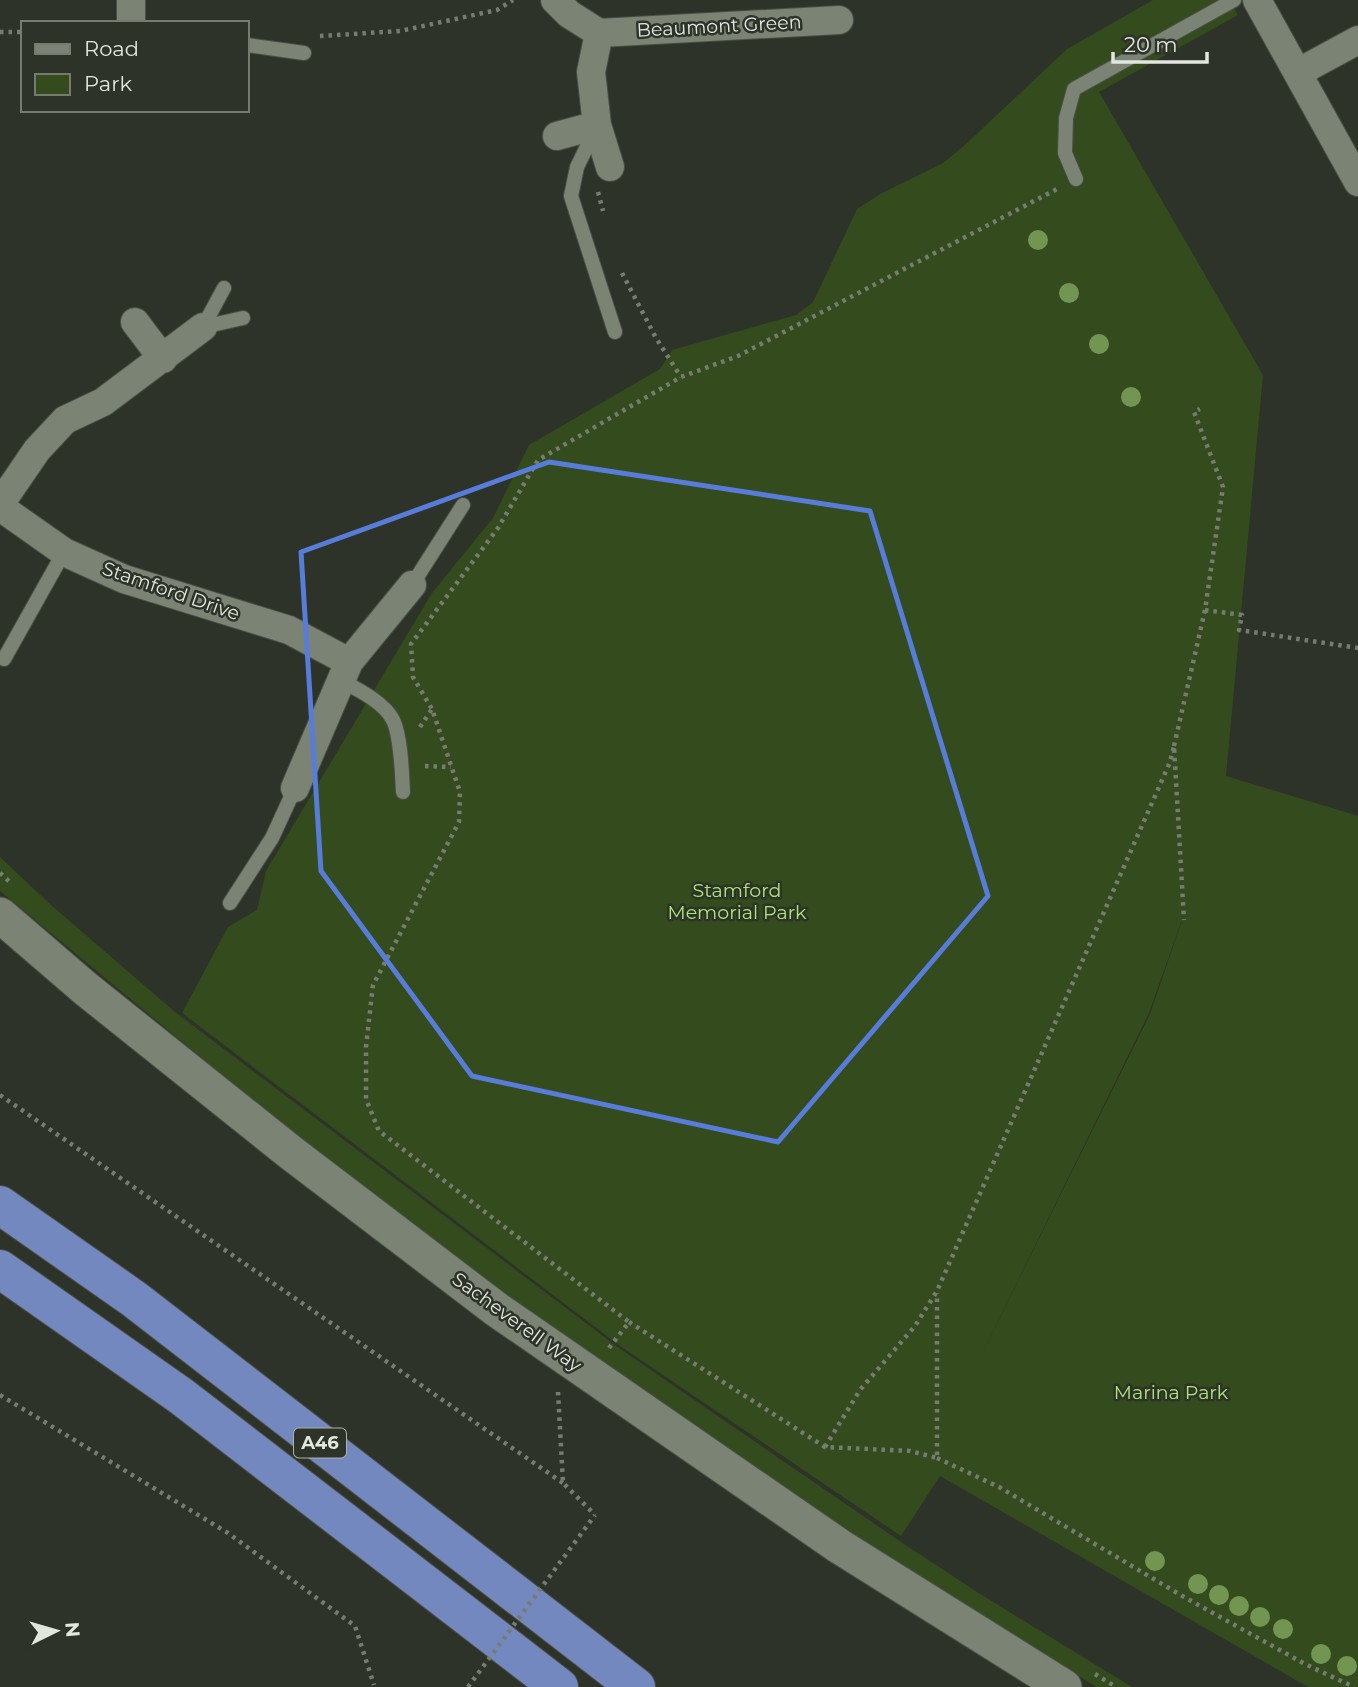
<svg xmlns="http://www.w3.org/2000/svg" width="1358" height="1687" viewBox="0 0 1358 1687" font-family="Montserrat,sans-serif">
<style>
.green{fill:#344b1d;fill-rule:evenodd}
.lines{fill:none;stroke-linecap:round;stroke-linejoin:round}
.service-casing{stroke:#4a5046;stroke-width:16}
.minor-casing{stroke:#4a5046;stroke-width:30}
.tertiary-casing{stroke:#4a5046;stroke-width:37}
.trunk-casing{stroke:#4a5046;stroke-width:40}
.path{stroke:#777c73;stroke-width:4.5;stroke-dasharray:3.5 5;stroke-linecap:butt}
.service{stroke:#7b8375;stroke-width:14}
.minor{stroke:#7b8375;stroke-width:28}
.tertiary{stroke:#7b8375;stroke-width:35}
.trunk{stroke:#7488c0;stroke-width:38}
.path-bridge{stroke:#777c73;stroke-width:4.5;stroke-dasharray:3.5 5;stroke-linecap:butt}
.tree{fill:#729552}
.marked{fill:none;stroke:#587cda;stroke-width:5;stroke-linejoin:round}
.labels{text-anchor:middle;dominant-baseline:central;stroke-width:5;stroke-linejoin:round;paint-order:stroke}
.shield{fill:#2d3328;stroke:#acb0a8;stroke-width:2}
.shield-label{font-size:18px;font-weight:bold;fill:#e2e6df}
.street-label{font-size:19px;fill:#e2e6df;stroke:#2d3328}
.park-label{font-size:19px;fill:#aae675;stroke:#2d3328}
</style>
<rect width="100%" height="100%" fill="#2d3328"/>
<!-- green -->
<path class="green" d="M1153 0H1229L1238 15 1099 92 1263 375 1226 776 1358 816V1687H1308L940 1476 901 1536 620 1346 182 1013 228 927 257 910 266 871 432 593 493 518 529 445 660 369 672 350 796 315 812 303 816 296 857 209 882 193 943 163 966 144 1067 49ZM1191 894 1150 1014 977 1364 1149 1013Z
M0 857 51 905 175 1012 619 1348 901 1542 977 1592 1132 1687H1096L825 1515 685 1420 509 1296 331 1162 256 1103 0 891Z"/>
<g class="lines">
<!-- service casing -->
<g class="service-casing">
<path id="service" d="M247 45 304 53
M596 128 577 167 571 196 615 332
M1076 179 1065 153 1066 118 1074 89 1234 0
M224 288 203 327 243 318
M412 585 463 505
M4 659 64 552
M340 680C357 689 384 702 393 720 401 736 402 773 403 792
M230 903 272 838 295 788"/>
</g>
<!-- minor casing -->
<g class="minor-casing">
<path id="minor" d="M131 0V23
M555 0 569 14 599 33 839 20
M1257 0 1358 182
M599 33 591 72 597 125 610 167
M1299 72 1358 40
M557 136 597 125
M135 322 163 359
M0 504 37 450 65 420 103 402 203 327
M0 507 64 552 124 579 289 630 349 662
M295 788 349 662 412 585"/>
</g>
<!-- tertiary casing -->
<g class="tertiary-casing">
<path id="tertiary" d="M0 915 86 989 290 1152 496 1309 839 1546 1064 1687"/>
</g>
<!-- trunk casing -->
<g class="trunk-casing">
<path id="trunk" d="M0 1205 134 1299 636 1687
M0 1269 181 1396 559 1687"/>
</g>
<!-- path -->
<path class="path" d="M0 32H23
M320 36 400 31 497 10 513 0
M598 192 603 211
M622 273 656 338 681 377
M1205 610 1242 615 1239 630 1358 648
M420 727 432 709
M1174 746 1205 610 1223 487 1194 412 1200 409
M425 766 451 767
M0 873 12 884
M0 1095 563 1483
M629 1322 825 1447 910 1451 937 1458V1293
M609 1348 629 1322 379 1131 366 1099V1047L373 985 459 822 460 792 432 709 413 677 411 644 498 528 538 460 681 377 738 356 1057 189
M558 1392 563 1483 595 1515
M0 1395 228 1533 355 1626 374 1685
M825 1447 860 1390 915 1326 937 1291 1170 762 1174 746 1184 920
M937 1458 999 1487 1184 1597 1305 1664 1354 1687
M1095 1674 1116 1687"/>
<!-- service -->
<use href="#service" class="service"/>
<!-- minor -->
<use href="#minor" class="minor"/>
<!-- tertiary -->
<use href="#tertiary" class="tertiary"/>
<!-- trunk -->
<use href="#trunk" class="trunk"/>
<!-- path-bridge -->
<path class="path-bridge" d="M468 1687 595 1515"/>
</g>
<!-- trees -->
<g class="tree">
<circle cx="1038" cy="240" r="10"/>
<circle cx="1069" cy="293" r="10"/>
<circle cx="1099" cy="344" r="10"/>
<circle cx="1131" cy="397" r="10"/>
<circle cx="1155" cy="1561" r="10"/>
<circle cx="1198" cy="1584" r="10"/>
<circle cx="1219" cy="1595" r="10"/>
<circle cx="1239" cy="1606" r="10"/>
<circle cx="1260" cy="1617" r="10"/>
<circle cx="1283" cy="1629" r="10"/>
<circle cx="1321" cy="1654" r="10"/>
<circle cx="1347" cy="1666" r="10"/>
</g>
<!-- marked area -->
<path class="marked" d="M549 462 870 511 988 896 778 1142 472 1076 321 871 301 552Z"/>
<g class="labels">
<!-- shield labels -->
<rect class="shield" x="294" y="1428.5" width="52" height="29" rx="5"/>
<g class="shield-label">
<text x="320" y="1443">A46</text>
</g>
<!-- street labels -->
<g class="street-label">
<text transform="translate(719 26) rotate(-3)">Beaumont Green</text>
<text transform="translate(171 591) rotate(19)">Stamford Drive</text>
<text transform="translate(517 1322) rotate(36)">Sacheverell Way</text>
</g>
<!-- park labels -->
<g class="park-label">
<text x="737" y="890">Stamford<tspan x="737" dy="22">Memorial Park</tspan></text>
<text x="1171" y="1392">Marina Park</text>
</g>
</g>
<!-- legend -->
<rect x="21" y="21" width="228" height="91" fill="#2d3328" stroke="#757b71" stroke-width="2"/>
<rect x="35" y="44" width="35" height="10" fill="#7b8375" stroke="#757b71" stroke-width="2"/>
<text x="84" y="56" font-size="21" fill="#e2e6df">Road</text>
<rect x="35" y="74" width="35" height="21" fill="#344b1d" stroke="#757b71" stroke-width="2"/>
<text x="84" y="91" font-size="21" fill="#e2e6df">Park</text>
<!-- north arrow -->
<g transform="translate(56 1631) rotate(85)" stroke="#2d3328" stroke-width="5" paint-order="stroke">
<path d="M0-5L12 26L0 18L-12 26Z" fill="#e2e6df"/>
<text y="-10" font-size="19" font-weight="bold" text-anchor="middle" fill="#e2e6df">N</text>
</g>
<!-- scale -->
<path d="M1113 52v10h94v-10" fill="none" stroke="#e2e6df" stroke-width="3.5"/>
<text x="1124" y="52" font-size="21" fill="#e2e6df" stroke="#2d3328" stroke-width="5" paint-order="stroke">20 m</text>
</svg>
